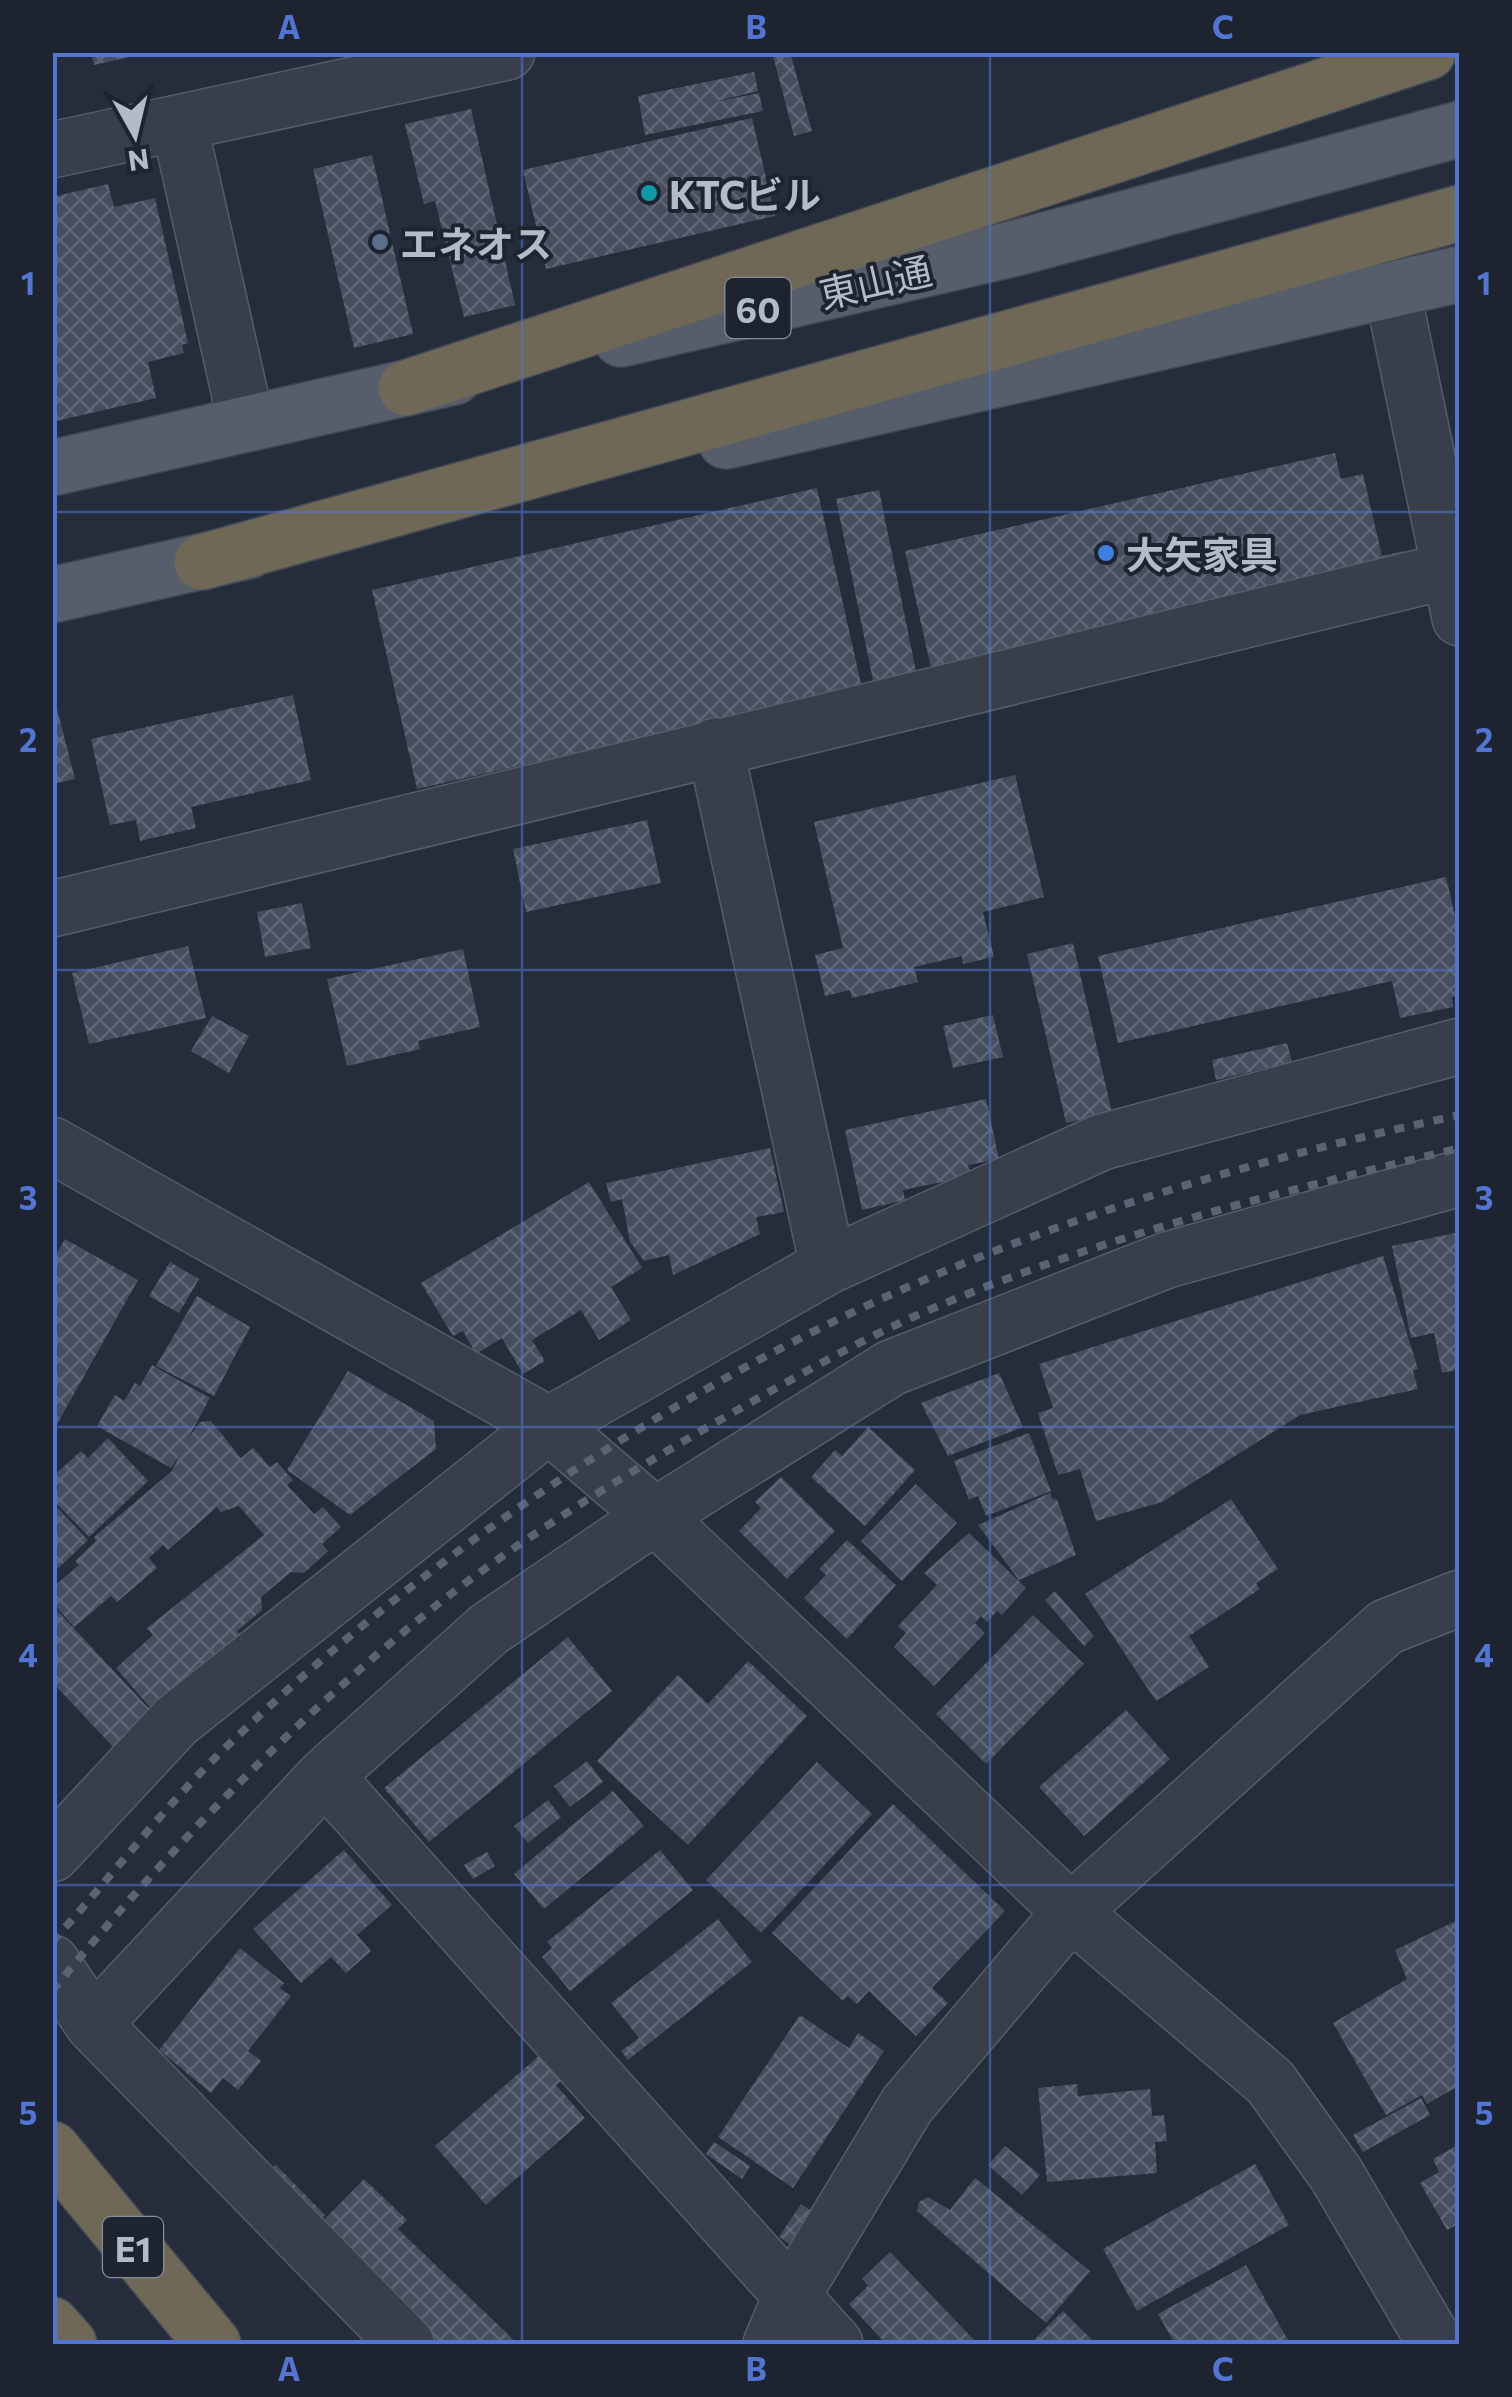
<svg xmlns="http://www.w3.org/2000/svg" width="1512" height="2397" viewBox="0 0 1512 2397" font-family="Commissioner,'Noto Sans JP',sans-serif">
<style>
.building{fill:url(#building-cross-hatch)}
.lines{fill:none;stroke-linecap:round;stroke-linejoin:round}
.minor-casing{stroke:#565d69;stroke-width:58}
.major-casing{stroke:#414854;stroke-width:58}
.highway-casing{stroke:#434a56;stroke-width:58}
.minor{stroke:#383f4b;stroke-width:55}
.major{stroke:#565e6b;stroke-width:55}
.highway{stroke:#706856;stroke-width:55}
.rail{stroke:#5b6372;stroke-width:8;stroke-dasharray:10 10;stroke-linecap:butt}
.grid{fill:none;stroke:#5274d2;stroke-width:2.5;stroke-opacity:0.55}
.culture-dot{fill:#0f9aa8;stroke:#1d2430;stroke-width:4}
.service-dot{fill:#5c6f8a;stroke:#1d2430;stroke-width:4}
.shop-dot{fill:#3f7fe0;stroke:#1d2430;stroke-width:4}
.labels{text-anchor:middle;dominant-baseline:central;stroke-width:8;stroke-linejoin:round;paint-order:stroke}
.shield{fill:#1d2430;stroke:#878d99;stroke-width:2.5}
.shield-label{font-size:35px;font-weight:bold;fill:#b4bac6}
.poi-label{font-size:38px;font-weight:bold;fill:#b4bac6;stroke:#1d2430;text-anchor:start}
.street-label{font-size:38px;fill:#b4bac6;stroke:#1d2430}
.neatline{fill:none;stroke:#5274d2;stroke-width:4}
.grid-label{font-size:32px;text-anchor:middle;font-weight:bold;fill:#5274d2}
</style>
<defs>
<pattern id="building-cross-hatch" width="8" height="8" patternUnits="userSpaceOnUse" patternTransform="scale(2.5)"><rect width="8" height="8" fill="#464e5e"/><path d="M0 0l8 8M0 8l8-8" fill="none" stroke="#5e6574"/></pattern>
</defs>
<rect width="100%" height="100%" fill="#252d3b"/>
<!-- building -->
<path class="building" d="M91 52H143V54L94 65Z
M772 52H790L812 131 794 136Z
M754 72 758 91 710 103 759 93 763 111 645 135 638 96Z
M471 109 515 305 464 317 435 201 424 204 405 124Z
M752 118 775 216 546 269 523 170Z
M372 155 413 334 354 348 313 169Z
M108 184 114 207 155 198 188 343 182 345 184 353 148 362 156 398 52 422V197Z
M1335 453 1341 479 1363 474 1382 556 1404 551 1406 563 932 673 905 551Z
M817 488 862 688 417 789 372 590Z
M879 490 918 681 875 690 836 499Z
M52 689 75 779 52 784Z
M293 695 311 780 191 807 196 828 140 841 136 820 110 825 91 739Z
M1015 775 1044 897 983 912 994 957 963 964 962 956 914 967 918 982 852 998 850 990 825 996 815 955 843 948 814 822Z
M647 820 661 883 526 912 513 849Z
M1446 877 1460 937V996L1452 997 1453 1007 1400 1018 1392 981 1118 1043 1098 956Z
M302 903 311 948 265 957 257 912Z
M1073 943 1112 1113 1066 1123 1027 954Z
M188 946 206 1018 89 1044 72 973Z
M463 949 480 1027 418 1041 420 1049 347 1066 327 979Z
M993 1015 1003 1057 953 1068 943 1026Z
M212 1016 249 1036 229 1073 191 1051Z
M1287 1043 1292 1062 1216 1080 1212 1060Z
M986 1099 999 1159 968 1165 971 1176 903 1190 905 1200 862 1210 845 1130Z
M770 1148 784 1212 756 1217 760 1234 673 1275 669 1255 644 1261 630 1242 622 1199 611 1202 606 1183Z
M589 1182 642 1268 611 1287 631 1320 599 1340 581 1310 532 1340 545 1361 523 1374 502 1338 476 1354 463 1331 453 1336 421 1283Z
M1460 1232V1369L1442 1373 1434 1333 1411 1338 1392 1246Z
M65 1239 138 1280 52 1433V1262Z
M1383 1256 1418 1369 1413 1371 1418 1389 1300 1415 1162 1502 1096 1521 1080 1469 1058 1475 1038 1413 1053 1408 1039 1364Z
M170 1262 199 1279 179 1313 149 1296Z
M197 1296 250 1327 214 1396 156 1366Z
M152 1365 210 1398 187 1440 200 1422 211 1421 241 1458 253 1448 270 1467 277 1462 293 1480 287 1485 314 1514 323 1507 341 1527 322 1544 328 1551 304 1573 291 1572 261 1597 262 1610 237 1631 241 1635 153 1711 116 1668 153 1635 147 1628 264 1535 239 1506 221 1512 217 1507 168 1550 163 1545 149 1558 157 1568 117 1602 111 1596 74 1627 52 1602V1588L79 1565 75 1561 96 1541 94 1537 172 1471 181 1453 171 1468 97 1426 115 1395 124 1401 135 1383 140 1386Z
M348 1371 434 1421 436 1449 350 1515 287 1470Z
M999 1373 1023 1427 948 1456 921 1403Z
M868 1427 915 1470 865 1526 811 1477 835 1450 842 1456Z
M1029 1433 1051 1491 986 1516 978 1496 969 1500 954 1461Z
M108 1438 148 1481 89 1537 52 1499 58 1487 52 1477 81 1451 88 1458Z
M781 1477 835 1531 787 1579 739 1531 761 1508 755 1502Z
M916 1484 957 1523 902 1581 861 1541Z
M1050 1493 1053 1500 1057 1499 1076 1555 1019 1580 978 1525Z
M1231 1499 1278 1569 1256 1583 1260 1589 1189 1636 1209 1667 1156 1701 1085 1594Z
M52 1502 88 1540 52 1574Z
M969 1533 1026 1588 1002 1615 997 1611 987 1622 981 1616 975 1623 985 1633 934 1686 894 1647 906 1633 898 1626 937 1585 924 1573Z
M847 1540 896 1585 847 1639 804 1598 826 1575 819 1569Z
M1055 1591 1094 1636 1084 1646 1045 1600Z
M52 1605 153 1713 116 1750 52 1682Z
M1033 1615 1084 1664 986 1764 936 1714Z
M568 1637 612 1691 429 1842 384 1788Z
M748 1661 807 1716 688 1845 597 1761 678 1675 708 1704Z
M1126 1710 1170 1759 1084 1836 1039 1787Z
M587 1761 603 1782 570 1807 554 1786Z
M817 1762 872 1814 761 1933 706 1880Z
M613 1791 644 1826 544 1909 514 1874Z
M548 1800 561 1817 528 1843 514 1826Z
M893 1804 1005 1911 932 1988 948 2003 916 2036 869 1991 857 2004 848 1996 843 2001 772 1933Z
M344 1850 392 1905 357 1935 371 1951 346 1973 331 1957 301 1983 253 1929Z
M660 1850 693 1890 570 1991 542 1957 552 1948 547 1942Z
M487 1852 495 1866 473 1879 464 1865Z
M718 1919 752 1962 628 2060 621 2051 639 2038 611 2003Z
M1460 1919V2085L1427 2104 1422 2095 1386 2115 1333 2023 1407 1979 1395 1950Z
M240 1948 284 1983 280 1988 291 1996 248 2051 261 2061 238 2090 223 2078 211 2093 159 2050Z
M800 2015 849 2048 858 2033 884 2051 793 2188 718 2137Z
M540 2055 561 2081 556 2085 585 2118 486 2205 435 2146Z
M1077 2084 1078 2096 1150 2089 1152 2116 1164 2115 1167 2141 1155 2142 1157 2173 1047 2182 1038 2088Z
M1421 2098 1430 2115 1363 2152 1353 2135Z
M714 2142 750 2166 742 2179 706 2154Z
M1460 2144V2223L1447 2230 1420 2183 1439 2172 1433 2159Z
M1005 2146 1040 2175 1022 2195 988 2165Z
M1255 2164 1289 2225 1137 2311 1103 2249Z
M276 2165 325 2215 312 2227 263 2177Z
M975 2178 1090 2271 1046 2323 917 2211 919 2202 928 2197 950 2210Z
M364 2179 407 2220 398 2229 518 2344H437L316 2228Z
M801 2204 817 2215 795 2248 779 2237Z
M890 2252 978 2344H886L849 2304 868 2286 862 2279Z
M1246 2265 1290 2344H1175L1158 2314Z
M1063 2311 1096 2344H1030Z"/>
<g class="lines">
<!-- minor casing -->
<g class="minor-casing">
<path id="minor" d="M179 123 246 422
M52 150 507 52
M1392 289 1460 618
M715 746 828 1266
M52 909 1460 568
M52 1145 549 1425 655 1516 1071 1912 1270 2082 1336 2174 1436 2344
M325 1776 835 2344
M52 1854 176 1721 549 1425 828 1266 1102 1142 1460 1046
M52 1963 93 2024 406 2344
M93 2024 325 1776 489 1629 655 1516 891 1368 1167 1260 1460 1178
M771 2344 790 2299 907 2105 1071 1912 1386 1627 1460 1598"/>
</g>
<!-- major casing -->
<g class="major-casing">
<path id="major" d="M621 339 1016 248 1460 129
M726 441 1460 274
M52 468 454 377
M52 595 248 551"/>
</g>
<!-- highway casing -->
<g class="highway-casing">
<path id="highway" d="M406 388 1428 52
M202 562 1460 213
M52 2149 213 2344
M52 2325 69 2344"/>
</g>
<!-- minor -->
<use href="#minor" class="minor"/>
<!-- major -->
<use href="#major" class="major"/>
<!-- highway -->
<use href="#highway" class="highway"/>
<!-- rail -->
<path class="rail" d="M52 1942C107 1882 156 1817 213 1760 403 1572 658 1398 901 1290 1079 1211 1269 1156 1460 1115
M52 1991C168 1850 295 1718 438 1604 526 1535 623 1476 720 1420 783 1384 847 1347 913 1317 1087 1240 1276 1193 1460 1148"/>
</g>
<!-- grid -->
<path class="grid" d="M522 52V2344M990 52V2344M52 512H1460M52 970H1460M52 1427H1460M52 1885H1460"/>
<!-- markers -->
<circle class="culture-dot" cx="649" cy="193" r="10"/>
<circle class="service-dot" cx="380" cy="242" r="10"/>
<circle class="shop-dot" cx="1106" cy="553" r="10"/>
<g class="labels">
<!-- shield labels -->
<g class="shield">
<rect x="725.5" y="278" width="65" height="60" rx="8"/>
<rect x="103" y="2217" width="60" height="60" rx="8"/>
</g>
<g class="shield-label">
<text x="758" y="308">60</text>
<text x="133" y="2247">E1</text>
</g>
<!-- poi labels -->
<g class="poi-label">
<text x="669" y="193">KTCビル</text>
<text x="400" y="242">エネオス</text>
<text x="1126" y="553">大矢家具</text>
</g>
<!-- street labels -->
<g class="street-label">
<text transform="translate(875 281) rotate(-13)">東山通</text>
</g>
</g>
<!-- border -->
<rect width="1512" height="2397" fill="none" stroke="#1d2430" stroke-width="110"/>
<!-- north arrow -->
<g transform="translate(135 135) rotate(172)" stroke="#1d2430" stroke-width="8" paint-order="stroke">
<path d="M0-8L18 38L0 25L-18 38Z" fill="#b4bac6"/>
<text y="-15" font-size="28" font-weight="bold" text-anchor="middle" fill="#b4bac6">N</text>
</g>
<rect x="55" y="55" width="1402" height="2287" class="neatline"/>
<g class="grid-label">
<text x="289" y="39">A</text>
<text x="756" y="39">B</text>
<text x="1223" y="39">C</text>
<text x="28" y="295">1</text>
<text x="1484" y="295">1</text>
<text x="28" y="752">2</text>
<text x="1484" y="752">2</text>
<text x="28" y="1210">3</text>
<text x="1484" y="1210">3</text>
<text x="28" y="1667">4</text>
<text x="1484" y="1667">4</text>
<text x="28" y="2125">5</text>
<text x="1484" y="2125">5</text>
<text x="289" y="2381">A</text>
<text x="756" y="2381">B</text>
<text x="1223" y="2381">C</text>
</g>
</svg>
